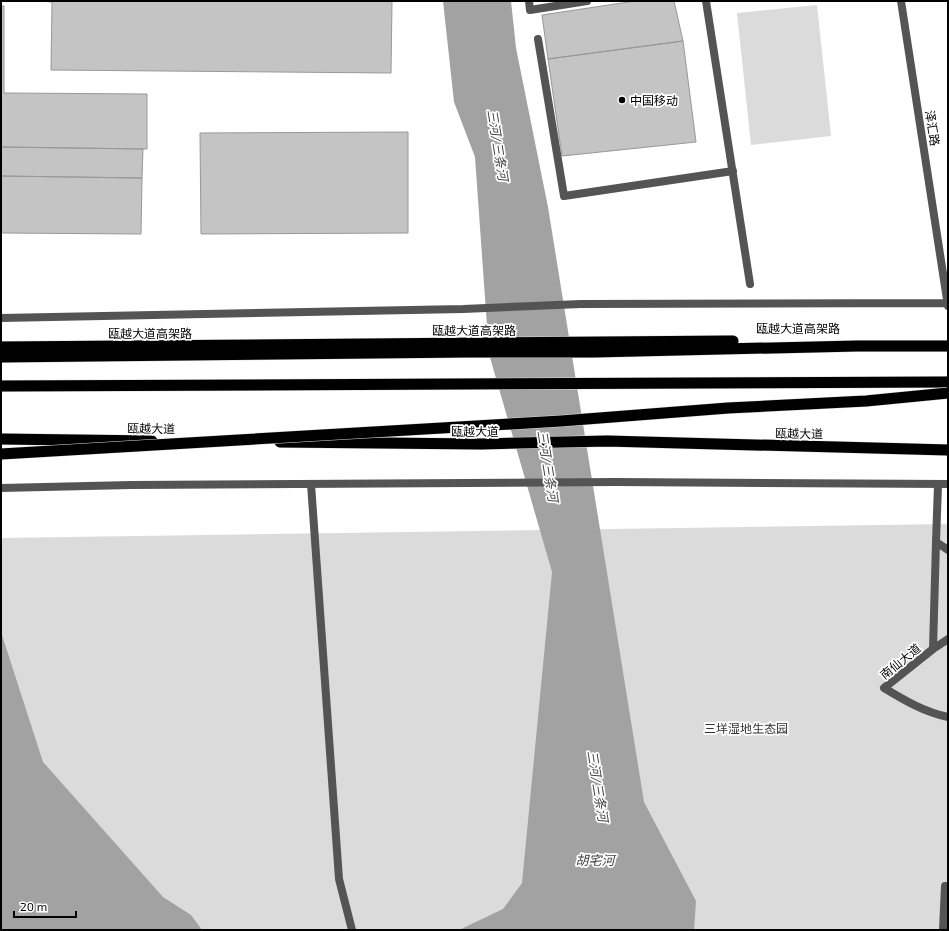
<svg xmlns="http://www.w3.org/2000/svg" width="949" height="931" viewBox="0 0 949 931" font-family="'Exo 2','Noto Sans SC',sans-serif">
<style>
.green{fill:#dbdbdb}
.water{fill:#a2a2a2}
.building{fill:#c4c4c4;stroke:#989898}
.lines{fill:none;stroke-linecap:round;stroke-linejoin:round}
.trunk-casing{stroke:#dbdbdb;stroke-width:12}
.service{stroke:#545454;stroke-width:8}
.minor{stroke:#545454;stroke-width:8}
.tertiary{stroke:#545454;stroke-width:8}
.trunk{stroke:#000;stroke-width:11}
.trunk-bridge-casing{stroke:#dbdbdb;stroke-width:12;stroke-linecap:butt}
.trunk-bridge{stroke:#000;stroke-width:11}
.poi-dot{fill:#000;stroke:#fff;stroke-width:1.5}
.labels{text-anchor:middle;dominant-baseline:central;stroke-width:3.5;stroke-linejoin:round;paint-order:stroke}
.poi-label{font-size:12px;fill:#000;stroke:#fff;text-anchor:start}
.street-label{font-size:12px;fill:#000;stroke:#fff}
.park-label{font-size:12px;fill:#323232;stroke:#fff}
.water-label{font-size:13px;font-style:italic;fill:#434343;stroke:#fff}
</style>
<rect width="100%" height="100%" fill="#fff"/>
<!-- green -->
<path class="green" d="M817 5 831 136 751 145 737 13Z
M948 524V930H1V538Z"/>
<!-- water -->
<path class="water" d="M443 1H511L516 48 548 207 644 802 696 901 694 930H459L503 909 522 883 552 572 489 354 475 157 454 102Z
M1 632 43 762 163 897 191 915 202 930H1Z"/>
<!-- building -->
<path class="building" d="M41 1H392L391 73 51 70 52 2Z
M635 1H674L683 41 548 59 542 15Z
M1 6H4V93L147 94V149L1 147Z
M683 41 696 142 562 156 548 59Z
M408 132V233L201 234 200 133Z
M1 147 143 149 142 178 1 176Z
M1 176 142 178 141 234 1 233Z"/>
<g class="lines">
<!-- trunk casing -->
<g class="trunk-casing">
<path id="trunk" d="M1 347 733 341
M1 357 468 352H594L857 346H948
M1 386 948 382
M1 439 152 441
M280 442 481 444 607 441 948 450"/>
</g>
<!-- service -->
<path class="service" d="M311 484 339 879 352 930
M938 485 936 542 948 550
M948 639 933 649 884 688C904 700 924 712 948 717
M933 649 936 542
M943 930 945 886H948"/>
<!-- minor -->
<path class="minor" d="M529 1 530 10 587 1
M706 1 750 284
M538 39 564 196 733 171"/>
<!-- tertiary -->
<path class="tertiary" d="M901 1 948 306
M1 318 463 309 581 304 948 303
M1 488 131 485 615 482 948 484"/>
<!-- trunk -->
<use href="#trunk" class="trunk"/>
<!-- trunk-bridge casing -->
<g class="trunk-bridge-casing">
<path id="trunk-bridge" d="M1 454 561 421 728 408 866 401 948 393"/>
</g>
<!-- trunk-bridge -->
<use href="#trunk-bridge" class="trunk-bridge"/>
</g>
<!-- markers -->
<circle class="poi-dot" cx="622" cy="100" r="4"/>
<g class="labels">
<!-- poi labels -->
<g class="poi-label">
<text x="630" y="100">中国移动</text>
</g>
<!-- street labels -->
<g class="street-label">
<text transform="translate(933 128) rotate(81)">泽汇路</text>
<text x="798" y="328">瓯越大道高架路</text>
<text x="474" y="330">瓯越大道高架路</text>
<text x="150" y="333">瓯越大道高架路</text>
<text transform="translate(151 428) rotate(1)">瓯越大道</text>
<text x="475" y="431">瓯越大道</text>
<text transform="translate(799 433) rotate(1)">瓯越大道</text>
<text transform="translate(900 661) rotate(-39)">南仙大道</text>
</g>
<!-- park labels -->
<g class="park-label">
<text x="746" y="728">三垟湿地生态园</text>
</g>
<!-- water labels -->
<g class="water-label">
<text transform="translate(498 145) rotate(81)">三河/三条河</text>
<text transform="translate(548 466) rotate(81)">三河/三条河</text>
<text transform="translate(598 786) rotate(81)">三河/三条河</text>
<text x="595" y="860">胡宅河</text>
</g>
</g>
<!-- border -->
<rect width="949" height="931" fill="none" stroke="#000000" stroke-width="4"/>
<!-- scale -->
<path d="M14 911v6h62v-6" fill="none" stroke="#000000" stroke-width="2"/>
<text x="20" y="911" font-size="12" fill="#000000" stroke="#ffffff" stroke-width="3" paint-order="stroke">20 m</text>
</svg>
